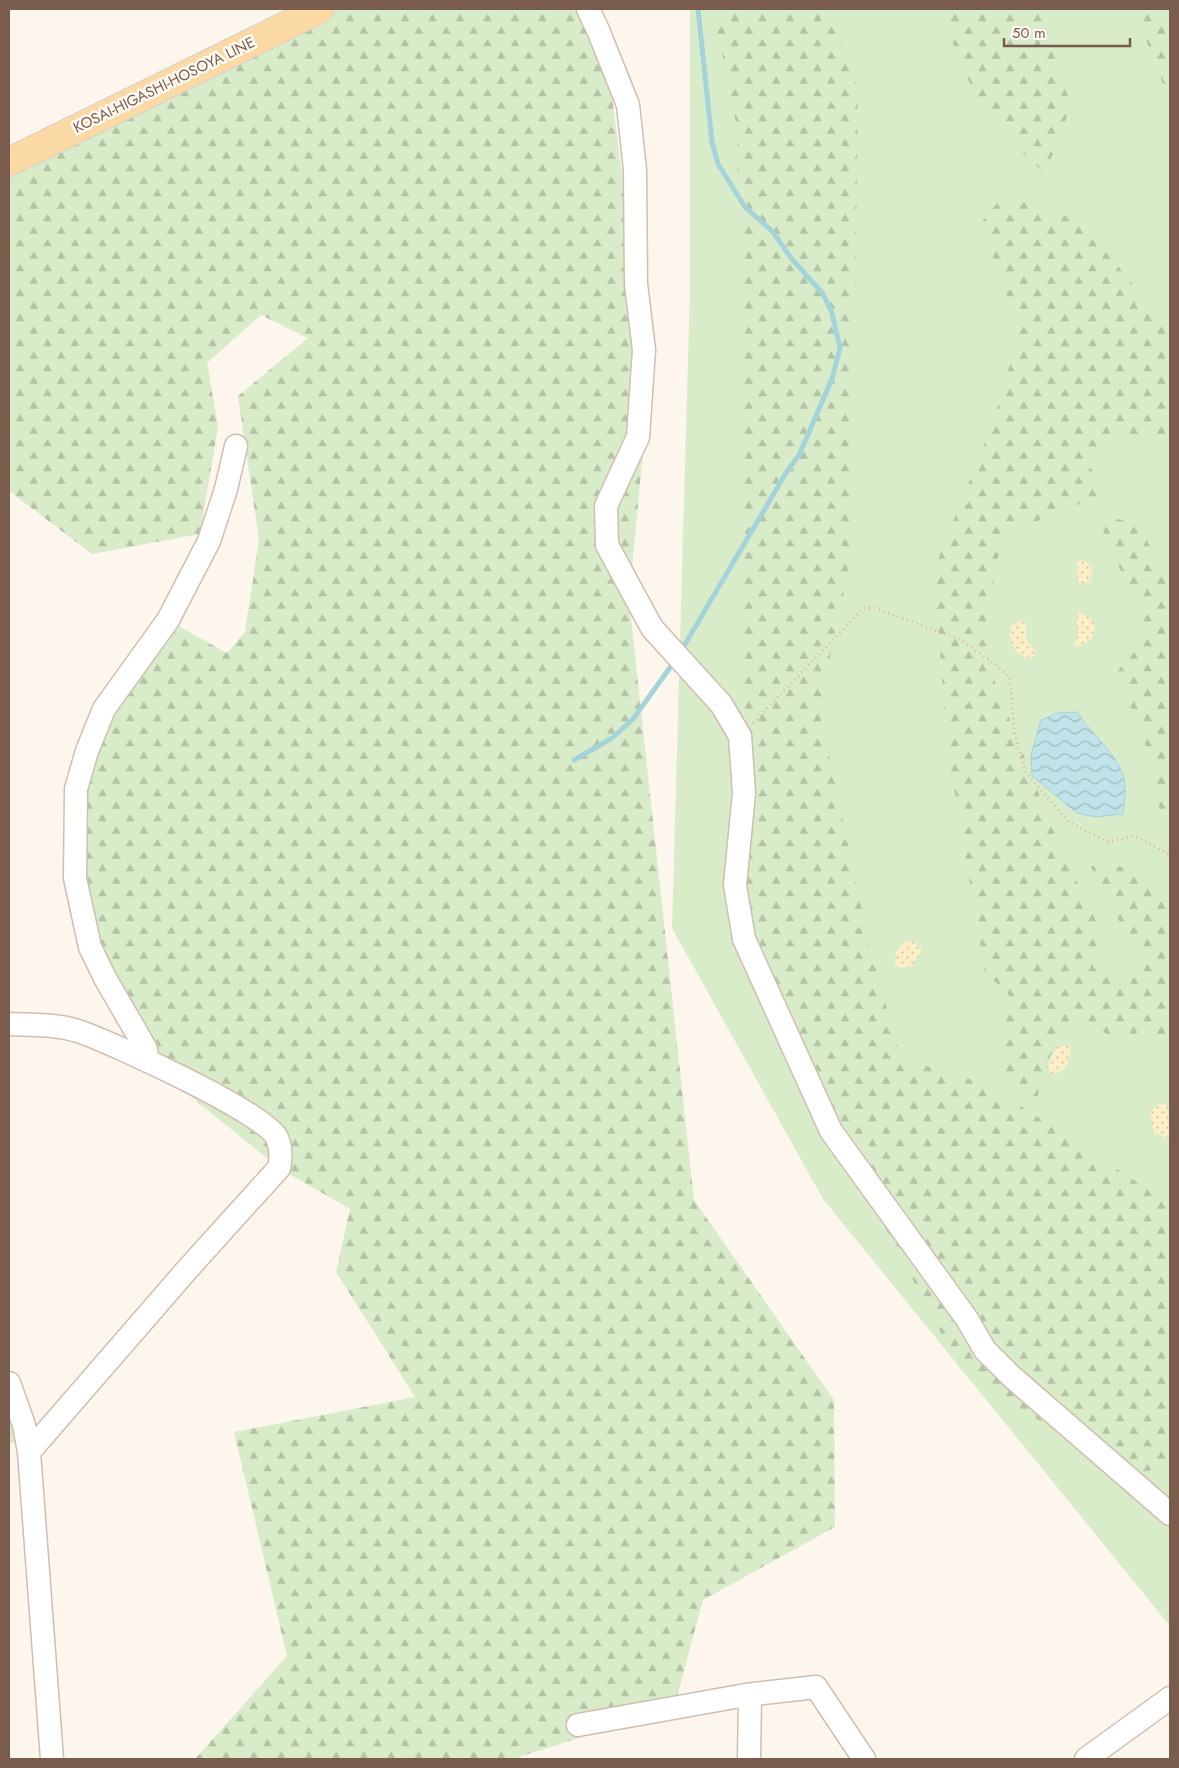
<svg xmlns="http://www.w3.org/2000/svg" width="1179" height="1768" viewBox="0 0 1179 1768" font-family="Jost,sans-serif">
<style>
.green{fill:#d8ecc9}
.forest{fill:url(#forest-firs)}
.sand{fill:url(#sand-dots)}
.water{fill:url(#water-waves);stroke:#a5d3da}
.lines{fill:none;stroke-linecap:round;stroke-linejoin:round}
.stream{stroke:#a5d3da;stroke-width:5}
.minor-casing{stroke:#d1beb0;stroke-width:25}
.major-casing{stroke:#dad1cd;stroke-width:30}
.path{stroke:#d9b8a5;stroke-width:3;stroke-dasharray:1 4;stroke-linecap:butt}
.minor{stroke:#fff;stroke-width:22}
.major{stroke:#fbd9a5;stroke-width:28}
.labels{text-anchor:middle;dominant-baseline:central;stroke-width:5;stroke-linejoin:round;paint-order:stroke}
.street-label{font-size:15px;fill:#7a5c4d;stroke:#fffaf3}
</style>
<defs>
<pattern id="forest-firs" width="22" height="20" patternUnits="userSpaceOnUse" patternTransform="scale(1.25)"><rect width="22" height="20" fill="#d8ecc9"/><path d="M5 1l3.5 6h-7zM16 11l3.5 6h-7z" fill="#b4c2a5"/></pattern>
<pattern id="sand-dots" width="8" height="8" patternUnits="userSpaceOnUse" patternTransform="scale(1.25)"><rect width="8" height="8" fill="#fcefc7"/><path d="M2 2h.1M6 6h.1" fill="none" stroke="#d1c5a4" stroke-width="1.8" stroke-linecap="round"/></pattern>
<pattern id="water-waves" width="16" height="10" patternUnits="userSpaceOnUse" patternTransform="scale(1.25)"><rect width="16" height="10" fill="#bfe3e8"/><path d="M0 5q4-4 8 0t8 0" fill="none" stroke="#a0bbbe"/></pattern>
</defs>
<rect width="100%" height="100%" fill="#fdf6ec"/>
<!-- green -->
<path class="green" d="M690 9H1170V1626L823 1199 672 928 690 287Z"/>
<!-- forest -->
<path class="forest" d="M311 9H575L610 81 649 388 629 600 694 1200 834 1400 835 1527 703 1600 674 1708 519 1757 518 1759H195L287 1656 234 1432 415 1397 336 1272 350 1209 279 1168 147 1061 78 893 87 751 168 620 227 653 245 632 259 540 238 396 308 338 261 315 207 363 218 427 200 534 92 554 9 491V166Z
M713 9H828L858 87 852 554 819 708 871 952 901 1058 989 1085 1170 1204V1463L1128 1478 960 1369 733 940 743 640 737 128Z
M938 9H1041L1071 106 1045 174 983 114Z
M1134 9H1170V102Z
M1003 196 1080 221 1170 328V432L1164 438 1113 440 1084 460 1110 492 1009 532 996 562 985 657 1057 840 1099 927 1093 967 1103 976 1129 985 1142 965 1091 867 1099 860C1129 866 1150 882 1170 904V1043L1144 1028 1123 1042 1082 1021C1047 1053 1044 1060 1036 1107L1014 1093 1003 1062 1009 995 985 972 947 746 934 570 993 422 1020 331 980 224Z
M1120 519 1143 531 1170 592V832L1162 819 1144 739 1116 673 1149 634 1099 522Z
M9 1407 26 1438 9 1444Z"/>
<!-- sand -->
<path class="sand" d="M1080 560C1093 563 1095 571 1089 582L1080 584 1076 577 1079 570 1076 563Z
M1080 611 1093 621 1095 625 1092 639 1080 646H1074L1078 633 1077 618Z
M1022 620 1026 623C1025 636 1026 641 1035 650L1034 656 1029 659C1015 655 1007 640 1011 626Z
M912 941 922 949 911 967 900 968 895 965 896 952 903 942Z
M1070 1045C1072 1061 1068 1068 1054 1075L1047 1068 1057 1047Z
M1161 1102 1170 1108V1136L1166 1138 1154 1133 1150 1111Z"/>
<!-- water -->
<path class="water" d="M1077 712C1091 734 1114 750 1123 775 1127 786 1124 803 1123 814L1095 817 1077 813 1032 776 1031 755 1041 720 1058 713Z"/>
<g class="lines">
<!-- stream -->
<path class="stream" d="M681 651 786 473 799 455 832 379 840 348 832 313 823 294 791 258 773 232 745 207 718 164 712 142 698 9
M574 760 612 738 633 719 674 662"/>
<!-- minor casing -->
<g class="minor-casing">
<path id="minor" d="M588 9 598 30 628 105 635 170 636 284 644 350 638 437 606 506 607 545 652 628 721 704 740 736 744 793 735 885 744 939 831 1131 967 1319 985 1350 1011 1376 1170 1514
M9 1024C32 1025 59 1024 81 1032 112 1043 266 1113 277 1138 281 1147 281 1159 279 1168L185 1272 29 1452
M147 1061 146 1049 105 978 90 947 75 878 76 789 87 751 104 709 168 620 209 541 226 489 236 446
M9 1383 24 1425 29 1452 52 1759
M578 1725 746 1695 816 1687 864 1759
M749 1759 750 1695
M1086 1759 1170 1698"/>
</g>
<!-- major casing -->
<g class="major-casing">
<path id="major" d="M9 162 320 9"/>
</g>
<!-- path -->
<path class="path" d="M753 723 857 615 864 608H875L961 640 996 665 1010 678 1014 732 1026 773 1069 822 1108 842 1135 836 1170 855"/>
<!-- minor -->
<use href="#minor" class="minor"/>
<!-- major -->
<use href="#major" class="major"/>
</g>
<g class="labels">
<!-- street labels -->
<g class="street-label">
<text transform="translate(164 85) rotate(-26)">KOSAI-HIGASHI-HOSOYA LINE</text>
</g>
</g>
<!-- border -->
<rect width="1179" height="1768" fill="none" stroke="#7a5c4d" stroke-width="20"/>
<!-- scale -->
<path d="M1004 38v8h126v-8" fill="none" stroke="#7a5c4d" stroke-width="2.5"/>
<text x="1012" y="38" font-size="15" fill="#7a5c4d" stroke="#fffaf3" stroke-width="4" paint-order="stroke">50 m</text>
</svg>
